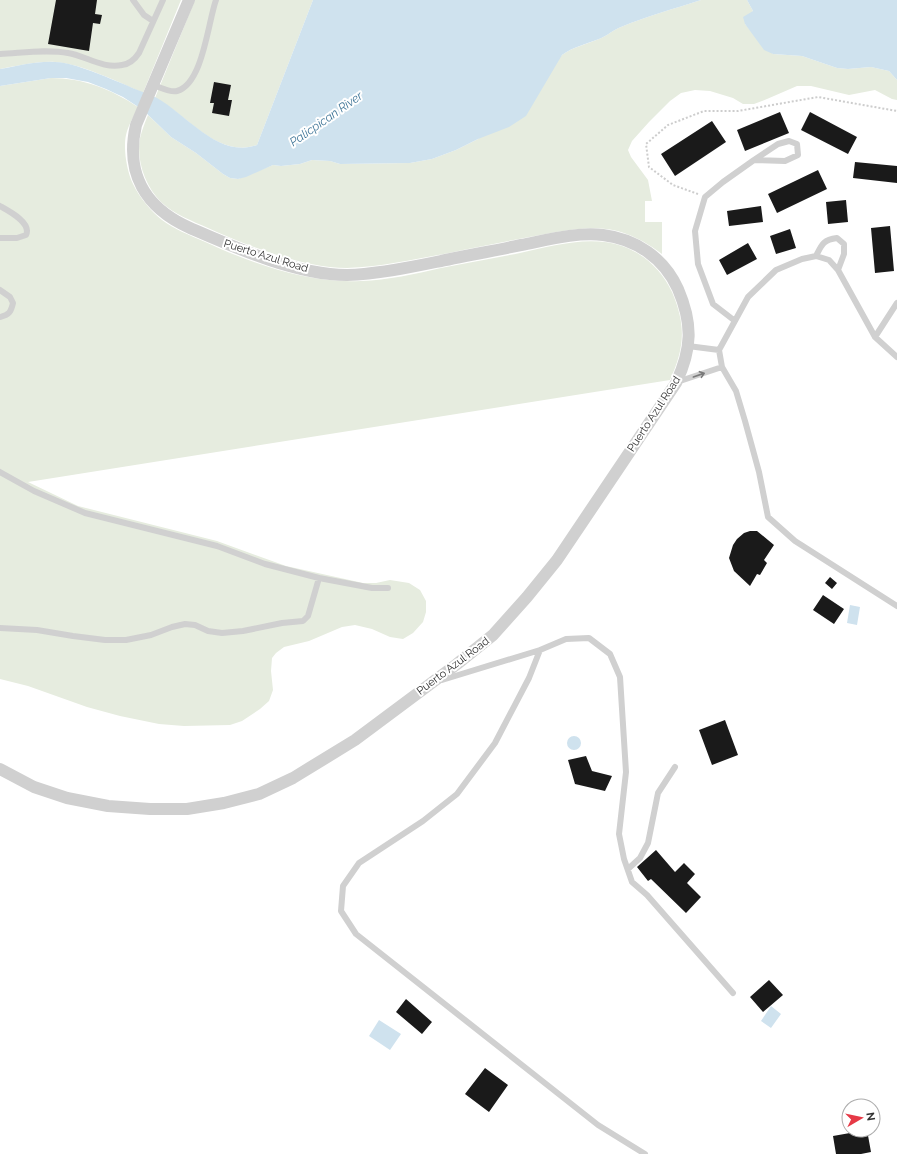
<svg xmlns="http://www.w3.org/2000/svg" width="897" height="1154" viewBox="0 0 897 1154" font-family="Raleway,sans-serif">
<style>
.green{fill:#e6ecdf}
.water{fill:#cfe2ee}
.building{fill:#1a1a1a}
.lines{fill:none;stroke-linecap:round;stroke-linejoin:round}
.path{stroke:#cdcdcd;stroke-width:2;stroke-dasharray:2 2;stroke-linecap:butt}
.lane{stroke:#d0d0d0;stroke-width:6}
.street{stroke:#d0d0d0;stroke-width:12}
.oneway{stroke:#7a7a7a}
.labels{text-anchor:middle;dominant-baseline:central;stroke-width:4;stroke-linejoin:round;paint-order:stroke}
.street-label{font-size:11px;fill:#333;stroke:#fff}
.water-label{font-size:12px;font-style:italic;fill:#3f7597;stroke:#fff}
</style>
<rect width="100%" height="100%" fill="#fff"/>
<!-- green -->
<path class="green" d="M0 0H181L143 93C121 83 79 63 55 62 37 61 18 66 0 69Z
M195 0H313L257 145C217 159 187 114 155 98Z
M701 0H747L753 11 745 24 756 37 773 54 802 56 837 68 848 69 871 67 889 71 897 80V100L892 99 875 90 849 95 811 86H797L767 99 754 104H743L733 98 710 91 695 90 681 93 670 101 649 122 632 141 628 150 631 157 648 180 652 201H645V222H662V254C624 226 600 225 556 232 520 239 484 245 449 253 415 259 381 267 347 268 303 268 248 246 208 228 192 221 174 214 161 202 145 186 136 160 140 138 142 130 145 122 148 115L171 137 196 153 223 174 230 178 238 179 273 165 281 166 300 164 312 160 330 161 340 164 410 163 432 159 456 150 478 139 562 55C573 47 587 44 599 39 607 36 613 30 621 27 647 16 674 9 701 0Z
M51 78C83 78 111 89 138 107 134 116 128 126 126 135 123 149 127 172 133 184 140 198 150 210 162 220 174 229 189 235 203 241 251 263 307 284 361 281 388 280 415 274 441 268 467 263 494 258 520 253 553 246 589 235 622 246 645 254 662 271 672 292 686 325 685 347 670 380L28 482 78 506 217 541 286 566 363 583H376L390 580 409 583 420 590 426 601V612L423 622 413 633 403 639 390 637 372 629 355 625 342 627 309 641 284 647 276 653 272 658 271 671 273 690 269 701 260 709 242 721 230 725 184 726 159 724 120 716 87 707 28 686 0 679V86Z"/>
<!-- water -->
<path class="water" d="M313 0H701C674 9 647 16 621 27 613 30 607 36 599 39 586 44 573 47 562 55L526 116 509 127 478 139 456 150 432 159 410 163 340 164 330 161 312 160 300 164 281 166 273 165 246 177 238 179 230 178 223 174 196 153 171 137 143 110 123 97 106 89 88 82 66 78H51L0 86V69C22 65 47 58 69 64 89 69 108 78 126 85 136 90 147 93 157 98 187 115 219 159 257 145Z
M747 0H897V80L889 71 871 67 848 69 837 68 802 56 773 54 764 50 745 24 743 17 753 11Z
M850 605 860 607 857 625 847 623Z
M567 743a7 7 0 1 1 14 0a7 7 0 1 1-14 0Z
M771 1006 781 1014 771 1028 761 1021Z
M379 1020 401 1034 390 1050 369 1036Z"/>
<!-- building -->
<path class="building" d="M56 0H97L95 14 102 15 100 24 93 23 89 51 48 44Z
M214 82 231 85 228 100H232L229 116 212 113 214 103H210Z
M780 112 789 133 745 151 737 130Z
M810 112 857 137 848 154 801 130Z
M712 121 726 142 675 176 661 154Z
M855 162 897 166V183L853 178Z
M818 170 827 189 777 213 768 194Z
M846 200 848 222 828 224 826 202Z
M761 206 763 222 729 226 727 211Z
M890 226 894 271 875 273 871 228Z
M790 229 796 248 776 254 770 236Z
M748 243 757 259 727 275 719 260Z
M750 531H757L774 545 764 560 767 563 760 575 757 574 750 586 734 571 729 558 733 545 737 539 744 533Z
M830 577 837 583 832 589 825 583Z
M823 595 844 609 834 624 813 610Z
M725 720 738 755 712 765 699 730Z
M586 756 592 771 612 776 605 791 575 784 568 760Z
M656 850 675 872 684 863 695 874 687 883 701 897 686 913 651 879 648 881 637 867Z
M769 980 783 995 763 1012 750 997Z
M406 999 432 1022 422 1034 396 1012Z
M485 1068 508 1085 489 1112 465 1094Z
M867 1130 871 1152 861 1154H836L833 1136Z"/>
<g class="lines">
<!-- path -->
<path class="path" d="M698 194 673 185 649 167 646 144 668 125 704 111H738L818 97 897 111"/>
<!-- lane -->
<path class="lane" d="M133 0 144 15 153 21
M0 54C22 53 46 49 68 53 86 56 103 69 122 65 130 64 135 59 139 53L163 0
M153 85C160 87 170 93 177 91 203 84 208 22 216 0
M0 206C9 211 32 223 26 235L17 238H0
M816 256C822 244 823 240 837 238L844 244V254L838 270
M0 290 10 297 13 303C11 312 9 315 0 317
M735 321 713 304 698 264 695 231 705 197 723 182 754 160 785 161 798 155 797 144 789 141 778 144 754 160
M875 337 897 303
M688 346 719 350
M897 357 875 337 838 270 829 260 816 256 802 259 776 270 748 297 719 350 722 367 736 391 745 421 759 472 768 517 795 541 897 606
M677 382 722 367
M0 472 34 491 85 513 217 546 265 564 319 578 372 588H388
M0 628 37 630 73 636 105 640H126L151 635 172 627 185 624 195 625 208 631 222 633 243 631 282 623 303 621 308 616 319 578
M442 680 540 650
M628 869 640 858 648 843 658 793 675 767
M645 1154 598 1125 356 934 341 911 343 886 359 863 423 821 457 794 495 743 529 678 540 650 566 639 589 638 610 654 620 677 626 772 619 834 624 859 632 882 647 895 733 993"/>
<!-- street -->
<path class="street" d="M0 769 34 787 67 798 108 806 150 809H187L224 803 259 794 293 778 355 740 457 664 493 635 527 597 557 560 676 383C692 349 693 324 678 289 664 258 636 239 603 235 576 232 547 240 521 245 493 251 464 256 436 262 407 268 377 274 347 275 296 275 236 248 190 228 145 208 125 173 136 125L189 0"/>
</g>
<!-- one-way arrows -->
<defs><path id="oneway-shaft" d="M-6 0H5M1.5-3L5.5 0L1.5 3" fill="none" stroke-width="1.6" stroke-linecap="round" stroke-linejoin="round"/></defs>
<use class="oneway" href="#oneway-shaft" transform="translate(699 375) rotate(-19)"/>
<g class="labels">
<!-- street labels -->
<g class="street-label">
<text transform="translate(266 256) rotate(17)">Puerto Azul Road</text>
<text transform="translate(654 414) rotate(-57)">Puerto Azul Road</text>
<text transform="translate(453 666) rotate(-37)">Puerto Azul Road</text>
</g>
<!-- water labels -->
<g class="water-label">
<text transform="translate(326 119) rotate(-35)">Palicpican River</text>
</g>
</g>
<!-- north arrow -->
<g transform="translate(861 1118) rotate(81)"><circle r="19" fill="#ffffff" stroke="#adadad"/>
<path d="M0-3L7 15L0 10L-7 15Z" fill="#e63946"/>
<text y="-6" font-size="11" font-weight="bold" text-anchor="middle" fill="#333333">N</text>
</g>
</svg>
